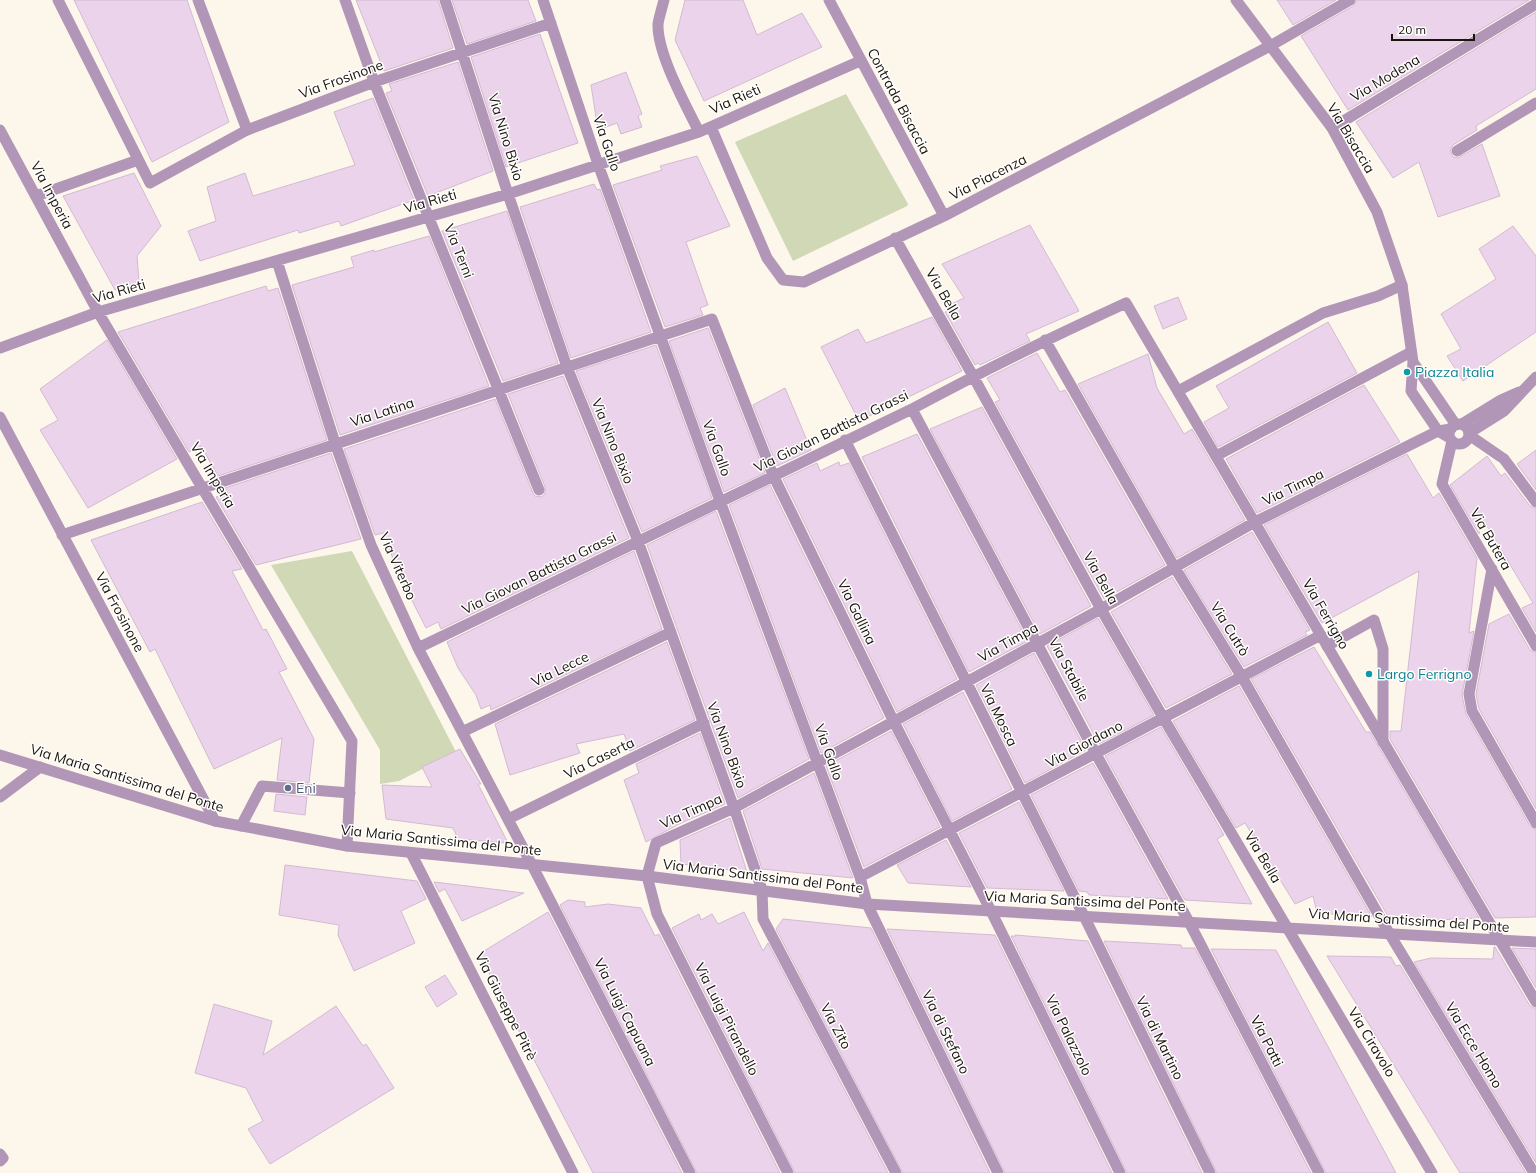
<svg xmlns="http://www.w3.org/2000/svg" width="1536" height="1173" viewBox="0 0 1536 1173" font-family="Mulish,sans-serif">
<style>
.green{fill:#d1d8b6}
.building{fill:#ebd3eb;stroke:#d2bbd2}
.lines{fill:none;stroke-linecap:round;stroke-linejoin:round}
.service{stroke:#b196b8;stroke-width:11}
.minor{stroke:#b196b8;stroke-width:11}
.tertiary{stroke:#b196b8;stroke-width:11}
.culture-dot{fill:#0f9aa8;stroke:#fff;stroke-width:1.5}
.service-dot{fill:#5c6f8a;stroke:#fff;stroke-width:1.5}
.labels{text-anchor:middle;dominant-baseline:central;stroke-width:3;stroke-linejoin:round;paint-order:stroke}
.street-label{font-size:14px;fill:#1a140a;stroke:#fff}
.culture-label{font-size:14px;fill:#0d838f;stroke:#fff;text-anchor:start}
.service-label{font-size:14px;fill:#4e5e75;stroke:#fff;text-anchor:start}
</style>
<rect width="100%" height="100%" fill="#fdf6eb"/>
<!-- green -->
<path class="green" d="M846 94 908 204 907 206 793 261 735 142Z
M352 551 456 752 399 781 380 784V750L271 565Z"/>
<!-- building -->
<path class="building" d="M74 0H187L229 122 152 162Z
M356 0H438L453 48 384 71Z
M452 0H528L536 21 467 44Z
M685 0H743L757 35 802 13 822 47 704 101 675 40Z
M1277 0H1336L1293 25Z
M1357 0H1529L1348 110 1301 36 1353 6Z
M1536 12V89L1476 126 1477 130 1453 145 1450 151 1453 157 1458 158 1482 144 1500 196 1438 217 1419 162 1393 178 1356 122Z
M540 34 578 143 506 167 471 57Z
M458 62 493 171 428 196 386 93 392 91 389 84Z
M626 72 642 114 638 116 642 127 621 134 617 123 598 130 591 85Z
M373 98 414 200 341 226 339 221 299 233 298 230 200 261 188 231 216 221 207 187 245 173 253 196 355 165 334 112Z
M697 156 730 226 686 242 708 305 700 308 703 315 665 327 613 185 662 170 660 166Z
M134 173 161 226 137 256 139 282 115 290 63 196Z
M594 184 597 190 600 189 651 332 571 358 520 207Z
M507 211 558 363 503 381 442 231Z
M1030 225 1079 311 1026 334 1030 341 980 365 978 363 975 365 945 312 949 310 947 306 964 298 942 264Z
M1513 226 1536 256V332L1463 381 1447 356 1461 349 1441 314 1496 279 1479 249Z
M429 236 489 386 340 435 292 285 354 267 351 257 374 250V252Z
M266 286 268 291 278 288 327 440 218 476 201 446 189 452 118 332Z
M1178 297 1187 319 1163 329 1154 306Z
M932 317 962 371 859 421 821 347 858 329 866 343Z
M1328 322 1357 373 1218 447 1204 422 1229 408 1216 386Z
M708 328 765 473 724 492 669 341Z
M107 340 177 459 88 508 40 430 58 420 40 389Z
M656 345 712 498 642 532 576 371Z
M1037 353 1060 392 1065 390 1165 565 1104 599 995 402 1000 400 987 378Z
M1148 354 1157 388 1184 434 1192 429 1245 520 1177 558 1078 384Z
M563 376 629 538 441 629 438 622 426 628 397 571 384 533 375 535 344 449 495 399 533 493 535 496 541 497 545 494V487L508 394Z
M1364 385 1400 442 1257 513 1226 459Z
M785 388 811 450 777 466 753 405Z
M982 407 1091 606 1040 634 930 429Z
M917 434 1028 641 969 672 862 457Z
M1536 450V490L1517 464Z
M331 453 361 539 256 565 216 497 228 493 225 488Z
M1407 454 1433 498 1439 493 1477 558 1469 633 1474 631 1462 695 1466 714 1530 826 1536 830V917L1495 918 1390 739V731H1401L1419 571 1322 623 1264 525Z
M1487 456 1501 476 1505 473 1530 506 1536 509V632L1522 608 1533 603 1481 516 1479 534 1450 485Z
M839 462 840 466 849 463 957 679 897 712 783 479 817 463 820 471Z
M770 485 884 718 821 753 729 505Z
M202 502 242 569 232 571 263 630 266 629 287 669 279 672 314 739 309 783 277 780 282 738 214 769 155 649 150 652 91 540Z
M716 511 809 759 738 798 647 545Z
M1252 532 1310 630 1305 632 1307 635 1244 667 1184 570Z
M634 551 662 629 491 710 490 705 481 709 476 695 458 668 447 642Z
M1172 577 1232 674 1166 708 1111 612Z
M1509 614 1530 650 1536 653V809L1479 709 1476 694 1489 624Z
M1098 618 1154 715 1099 744 1047 646Z
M667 642 695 720 630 751 624 734 576 744 580 753 510 775 495 724Z
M1314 647 1366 732H1370L1479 918 1417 921 1389 918 1251 679Z
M1034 653 1086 750 1025 783 976 685Z
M1239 686 1372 917 1317 913 1313 896 1295 904 1245 823 1236 828 1173 721Z
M963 692 1012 789 952 821 903 724Z
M1161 727 1224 835 1217 839 1252 904 1185 900 1105 756Z
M891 731 940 827 864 867 826 766Z
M700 733 725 804 679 824 646 842 624 780 639 773 636 764Z
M460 749 481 784H478L508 843 458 839 453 828 386 819 382 785 432 787 422 767Z
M1093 763 1168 899 1089 895 1087 892 1079 891 1031 795Z
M814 773 853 878 762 869 743 811Z
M276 794 307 797 305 815 274 811Z
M1019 802 1064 891 987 888 959 833Z
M730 818 747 872 681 864 680 840Z
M946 840 971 887 908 883 897 865Z
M285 865 417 881 426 899 401 911 415 943 354 971 338 935 339 925 279 915Z
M434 882 484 888 524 893 462 921 445 889 439 892Z
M568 900 585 902V907L608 904 641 908 655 936 659 934 780 1173H697L560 905Z
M548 912 682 1173H593L479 954Z
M744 912 763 951 768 943 888 1173H795L672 928 699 914 701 920 712 914 718 924Z
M783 919 871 928 990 1173H903L776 929Z
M887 929 995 935 1112 1173H1005Z
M1015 935 1088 941 1202 1173H1127L1011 936H1016Z
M1104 941 1181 945 1182 948H1195L1311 1173H1217Z
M1494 947H1495L1530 1006 1536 1009V1163L1414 962 1431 958 1493 959Z
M1512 948 1536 949V988Z
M1211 949 1276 950 1396 1173H1326Z
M1327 956 1391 957 1396 966 1400 965 1526 1173H1460Z
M445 975 457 994 437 1007 425 987Z
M214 1004 272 1021 263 1055 336 1006 363 1046 366 1044 394 1088 270 1164 248 1129 263 1121 246 1088 195 1073Z"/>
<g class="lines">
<!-- service -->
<path class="service" d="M198 0 247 130
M1327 646 1374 620 1383 649V742
M241 826 262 786 350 793
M0 1154 3 1158 0 1161"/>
<!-- minor -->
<path class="minor" d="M58 0 150 183 247 130 374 82 551 23
M345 0 374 82 539 490
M445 0 508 194 567 367 638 541 734 808 762 890 763 919 896 1173
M543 0 598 164 720 501 860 877 867 904 998 1173
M664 0C662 8 659 17 658 24 657 54 686 105 699 132
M829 0 944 216
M711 127 767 258 783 280 804 282 944 216 1270 46 1350 0
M1332 128 1536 4
M0 130 98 312 352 741 347 846
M1457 151 1536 103
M36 196 138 160
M895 238 973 376 1101 609 1164 719 1432 1173
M277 261 335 443 371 545 418 648 532 865 690 1173
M1045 340 1175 568 1242 677 1389 933 1534 1173
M0 348 98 312 508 194 699 132 860 61
M1178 391 1323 313 1378 296 1402 285
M912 409 1096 754 1189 922 1319 1173
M0 417 215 821
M1462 424 1501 400 1519 392
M1469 433 1504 411 1536 377
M845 440 1084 916 1210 1173
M1452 441 1442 484 1536 646
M1216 456 1411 352
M62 535 712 319 773 475 894 722 991 911 1120 1173
M1492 569 1469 694 1472 711 1536 823
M418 648 912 409C982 371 1054 336 1126 303L1536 1002
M462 732 671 632
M0 797 40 767
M508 819 704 723
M411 853 573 1173
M860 877 1321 635
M788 1173 657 914 647 876 656 843 734 808 1101 609 1255 522 1438 431 1451 429"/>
<!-- tertiary -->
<path class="tertiary" d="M1236 0 1332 128 1377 212 1402 285 1413 362 1411 391 1438 431 1450 438
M1413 362 1456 425
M1449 434a10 10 0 1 1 20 0a10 10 0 1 1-20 0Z
M1469 435 1504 459 1536 502
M0 755 215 821 347 846 647 876 867 904 1536 942"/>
</g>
<!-- markers -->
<g class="culture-dot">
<circle cx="1407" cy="372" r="4"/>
<circle cx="1369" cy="674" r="4"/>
</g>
<circle class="service-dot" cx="288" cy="788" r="4"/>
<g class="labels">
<!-- street labels -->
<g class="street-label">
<text transform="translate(1385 78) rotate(-31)">Via Modena</text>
<text transform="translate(341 79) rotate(-20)">Via Frosinone</text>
<text transform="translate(735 99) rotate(-24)">Via Rieti</text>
<text transform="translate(899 101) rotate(62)">Contrada Bisaccia</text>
<text transform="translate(506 137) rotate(73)">Via Nino Bixio</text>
<text transform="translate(1351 138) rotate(59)">Via Bisaccia</text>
<text transform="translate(607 143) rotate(71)">Via Gallo</text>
<text transform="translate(988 177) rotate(-27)">Via Piacenza</text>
<text transform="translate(52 195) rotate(62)">Via Imperia</text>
<text transform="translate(430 201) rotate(-16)">Via Rieti</text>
<text transform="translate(459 251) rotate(68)">Via Terni</text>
<text transform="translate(119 291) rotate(-16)">Via Rieti</text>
<text transform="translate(944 294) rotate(60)">Via Bella</text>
<text transform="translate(382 412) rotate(-18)">Via Latina</text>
<text transform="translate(831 431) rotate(-26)">Via Giovan Battista Grassi</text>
<text transform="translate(613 441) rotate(68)">Via Nino Bixio</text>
<text transform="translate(717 448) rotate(70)">Via Gallo</text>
<text transform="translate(213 475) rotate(59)">Via Imperia</text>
<text transform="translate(1293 487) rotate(-26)">Via Timpa</text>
<text transform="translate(1491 539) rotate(60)">Via Butera</text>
<text transform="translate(398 566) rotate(66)">Via Viterbo</text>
<text transform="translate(539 573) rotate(-26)">Via Giovan Battista Grassi</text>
<text transform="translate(1101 578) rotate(61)">Via Bella</text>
<text transform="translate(120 612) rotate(62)">Via Frosinone</text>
<text transform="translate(857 612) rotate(64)">Via Gallina</text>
<text transform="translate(1326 614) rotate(60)">Via Ferrigno</text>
<text transform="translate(1230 629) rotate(58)">Via Cutrò</text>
<text transform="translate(1008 642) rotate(-29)">Via Timpa</text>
<text transform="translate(560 669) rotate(-26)">Via Lecce</text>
<text transform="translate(1069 669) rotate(62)">Via Stabile</text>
<text transform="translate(999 715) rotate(64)">Via Mosca</text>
<text transform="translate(1084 744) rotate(-28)">Via Giordano</text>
<text transform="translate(727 745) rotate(70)">Via Nino Bixio</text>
<text transform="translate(829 752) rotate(70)">Via Gallo</text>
<text transform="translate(599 758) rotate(-26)">Via Caserta</text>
<text transform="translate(127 778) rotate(17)">Via Maria Santissima del Ponte</text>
<text transform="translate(691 811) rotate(-24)">Via Timpa</text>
<text transform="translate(441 840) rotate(6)">Via Maria Santissima del Ponte</text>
<text transform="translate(1263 857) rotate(59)">Via Bella</text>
<text transform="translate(763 876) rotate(7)">Via Maria Santissima del Ponte</text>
<text transform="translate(1085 901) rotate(3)">Via Maria Santissima del Ponte</text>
<text transform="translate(1409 920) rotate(4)">Via Maria Santissima del Ponte</text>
<text transform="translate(506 1006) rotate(63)">Via Giuseppe Pitrè</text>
<text transform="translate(625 1012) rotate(63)">Via Luigi Capuana</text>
<text transform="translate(727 1019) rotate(63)">Via Luigi Pirandello</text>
<text transform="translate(836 1026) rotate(62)">Via Zito</text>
<text transform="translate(946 1032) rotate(64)">Via di Stefano</text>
<text transform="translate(1069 1035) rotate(64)">Via Palazzolo</text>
<text transform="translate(1160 1038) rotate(64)">Via di Martino</text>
<text transform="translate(1267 1041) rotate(63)">Via Patti</text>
<text transform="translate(1372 1042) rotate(59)">Via Ciravolo</text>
<text transform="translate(1474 1045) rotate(59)">Via Ecce Homo</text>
</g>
<!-- culture labels -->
<g class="culture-label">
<text x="1415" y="372">Piazza Italia</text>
<text x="1377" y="674">Largo Ferrigno</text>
</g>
<!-- service labels -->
<g class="service-label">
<text x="296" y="788">Eni</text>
</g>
</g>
<!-- scale -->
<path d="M1392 34v6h82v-6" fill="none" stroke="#1a140a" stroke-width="2"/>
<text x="1398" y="34" font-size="12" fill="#1a140a" stroke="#ffffff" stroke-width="3" paint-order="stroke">20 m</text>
</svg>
